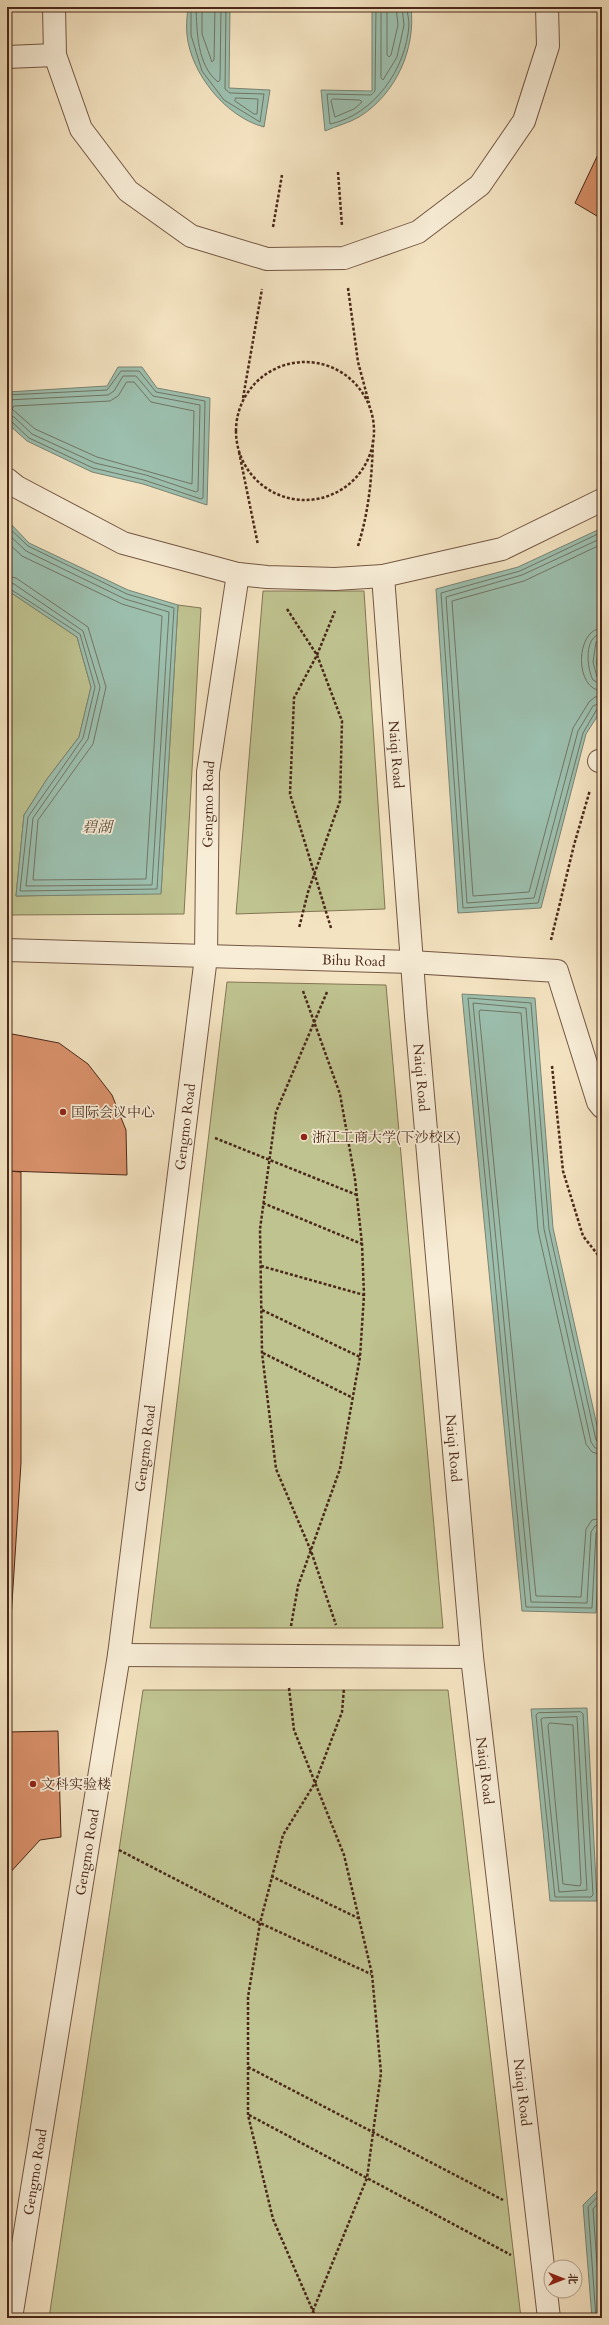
<svg xmlns="http://www.w3.org/2000/svg" width="609" height="2325" viewBox="0 0 609 2325" font-family="Cardo,'Noto Serif SC',serif">
<style>
.green{fill:#bfc390;stroke:#847654}
.water{fill:#9cbfae;stroke:#7b8372}
.lines{fill:none;stroke-linecap:round;stroke-linejoin:round}
.shore{stroke:#727464;stroke-width:1}
.building{fill:#d9916b;stroke:#492819}
.minor-casing{stroke:#745743;stroke-width:24}
.path{stroke:#492819;stroke-width:2.5;stroke-dasharray:3 2;stroke-linecap:butt}
.minor{stroke:#f8edd7;stroke-width:22}
.poi-dot{fill:#8f2418;stroke:#f8edd7;stroke-width:1.5}
.labels{text-anchor:middle;dominant-baseline:central;stroke-width:3.5;stroke-linejoin:round;paint-order:stroke}
.street-label{font-size:14px;fill:#492819;stroke:#f8edd7}
.poi-label{font-size:14px;fill:#492819;stroke:#f8edd7;text-anchor:start}
.water-label{font-size:15px;font-style:italic;fill:#5e4e3e;stroke:#f8edd7}
</style>
<rect width="100%" height="100%" fill="#f4e3c1"/>
<filter id="stains"><feTurbulence type="fractalNoise" baseFrequency=".005" numOctaves="4"/><feColorMatrix values="0 0 0 0 .2 0 0 0 0 .09 0 0 0 0 .02 0 0 0 .5 -.17"/></filter>
<radialGradient id="worn" r=".72"><stop offset=".6" stop-color="#630" stop-opacity="0"/><stop offset="1" stop-color="#630" stop-opacity=".3"/></radialGradient>
<!-- green -->
<path class="green" d="M7 590 77 637 91 687 79 737 47 779 24 815 16 896 161 893 178 605 201 608 184 914 7 915Z
M263 591H364L385 909 236 914Z
M227 982 386 985 443 1628H150Z
M143 1690H448L521 2318H49Z"/>
<!-- water -->
<path class="water" d="M188 7H230L229 88 270 90 264 127C226 117 191 74 187 35 186 26 187 16 188 7Z
M372 7H411C416 49 396 94 359 117 349 123 336 126 325 131L321 90 372 91Z
M118 367H142L157 388 210 398 207 505 143 484 92 472 27 441 7 423V392L107 386Z
M7 520 29 543 128 590 178 605 161 894 16 896 24 815 47 779 79 737 91 687 77 637 7 590Z
M602 528V641L596 662 602 682V709L586 734 541 908 458 913 436 589 518 567Z
M462 994 535 998 553 1228 602 1448V1495L596 1613 522 1611Z
M587 1708 597 1901H550L531 1709Z
M602 2186V2318H592L583 2205Z"/>
<g class="lines">
<!-- shore -->
<path class="shore" d="M191 7V35L202 71 224 100 260 122 264 94 230 93 225 89 226 7
M196 7C197 32 197 65 218 82L220 80 221 7
M202 7V34L212 62 214 60 215 7
M376 7 375 91 371 95 327 94 330 124C374 115 406 69 409 25 409 19 407 13 407 7
M381 7V78L383 80 397 57 404 25 402 7
M387 7V55L389 57 391 55 398 25 396 7
M236 98 258 99 257 114H254L235 101Z
M333 99 360 100 362 102 354 109 335 117 331 101Z
M127 382H134L151 402 194 411 192 484 97 457 35 429 12 409 14 406 110 401 118 396Z
M7 395 107 390 121 371H139L156 392 205 401 203 498 201 499 144 480 93 468 29 438 11 421 7 420
M7 400 108 395 114 391 123 376H136L153 396 200 405 198 491 196 492 146 475 95 463 32 434 14 417 7 415
M7 526 28 546 127 594 174 608 157 889 20 891 28 817 83 738 95 687 80 634 7 587
M602 532 520 571 441 593 463 908 538 903 583 733 597 709 602 707
M7 533 26 551 125 599 169 612 152 885 26 886 33 818 88 739 100 687 83 631 14 584 7 582
M602 538 522 575 446 597 467 903 534 898 578 731 593 706 602 702
M7 542 22 556 122 604 162 616 146 879 33 880 38 820 93 744 106 687 88 627 16 578 7 576
M602 544 524 581 452 601 473 896 529 892 573 728 589 702 595 697 602 696
M602 628C575 629 574 690 602 691
M602 634C583 635 587 669 593 680L602 685
M602 639 596 642 593 662 597 677 602 680
M602 1444 596 1440 549 1229 531 1003 468 998 526 1607 592 1608 596 1533 598 1530 602 1529
M602 1449 595 1448 591 1442 544 1229 526 1008 473 1003 531 1602 587 1603 591 1532 595 1526 602 1524
M602 1455 592 1452 586 1444 538 1230 521 1013 480 1010 479 1012 536 1596 581 1597 586 1529 592 1520 602 1518
M581 1712 583 1714 593 1895 591 1897H555L536 1715 538 1713Z
M577 1717 587 1890 559 1892 541 1719 543 1718Z
M550 1723 573 1725 581 1883 580 1886 563 1884 548 1726Z
M602 2207 599 2211 602 2251
M596 2318 588 2207 602 2192
M601 2318 593 2209 602 2199"/>
</g>
<!-- building -->
<path class="building" d="M602 146V219L575 203Z
M7 1033 59 1043 88 1064 112 1095 126 1130 127 1175 7 1171Z
M7 1171 21 1172V1463L7 1681Z
M58 1731 61 1837 40 1840 7 1876V1732Z"/>
<g class="lines">
<!-- minor casing -->
<g class="minor-casing">
<g id="minor">
<path d="M54 7 55 55 81 129 128 191 191 236 267 259 344 258 418 232 480 185 524 121 548 46 547 7"/>
<path d="M7 57 55 55"/>
<path d="M7 479 17 487 123 543 238 574 267 577 335 579 383 576 502 549 602 500"/>
<path id="s1" d="M383 576 416 1016 472 1657 549 2318"/>
<path d="M599 761 602 760"/>
<path id="s2" d="M7 950 411 962 557 971 598 1102 602 1107"/>
<path d="M119 1655 472 1657"/>
<path id="s3" d="M11 2318 119 1655 206 957 208 772 238 574"/>
</g>
</g>
<!-- path -->
<path class="path" d="M338 172 342 226
M273 227 282 175
M348 288 358 362 369 403
M236 431a69 69 0 1 1 138 0a69 69 0 1 1-138 0Z
M243 398 262 289
M239 452 258 545
M358 546C369 511 372 477 373 440
M287 609 317 655 342 721 340 801 308 892 299 928
M331 928 290 794 294 698 317 655 335 611
M551 940 574 845 590 790
M327 992 276 1112 260 1229 262 1353 276 1469 311 1551 336 1625
M552 1066 563 1171 583 1236 602 1260
M215 1138 357 1195
M263 1203 362 1244
M261 1266 364 1295
M262 1310 360 1357
M263 1353 353 1398
M291 1626 298 1586 340 1469 360 1357 364 1295 362 1244 355 1179 340 1094 303 991
M289 1688 294 1730 344 1855 372 1974 381 2073 367 2178 310 2318
M119 1850 260 1923 371 1974
M271 1876 358 1918
M248 2067 503 2200
M249 2115 511 2255
M316 2318 273 2219 248 2115V1997L260 1923 283 1835 315 1783 342 1712 344 1688"/>
<!-- minor -->
<use href="#minor" class="minor"/>
</g>
<!-- markers -->
<g class="poi-dot">
<circle cx="63" cy="1112" r="4"/>
<circle cx="304" cy="1137" r="4"/>
<circle cx="33" cy="1784" r="4"/>
</g>
<g class="labels">
<!-- street labels -->
<g class="street-label">
<text stroke="none"><textPath href="#s1" startOffset="179">Naiqi Road</textPath></text>
<text stroke="none"><textPath href="#s3" startOffset="1528">Gengmo Road</textPath></text>
<text stroke="none"><textPath href="#s2" startOffset="347">Bihu Road</textPath></text>
<text stroke="none"><textPath href="#s1" startOffset="503">Naiqi Road</textPath></text>
<text stroke="none"><textPath href="#s3" startOffset="1204">Gengmo Road</textPath></text>
<text stroke="none"><textPath href="#s3" startOffset="880">Gengmo Road</textPath></text>
<text stroke="none"><textPath href="#s1" startOffset="875">Naiqi Road</textPath></text>
<text stroke="none"><textPath href="#s1" startOffset="1199">Naiqi Road</textPath></text>
<text stroke="none"><textPath href="#s3" startOffset="472">Gengmo Road</textPath></text>
<text stroke="none"><textPath href="#s1" startOffset="1523">Naiqi Road</textPath></text>
<text stroke="none"><textPath href="#s3" startOffset="148">Gengmo Road</textPath></text>
</g>
<!-- poi labels -->
<g class="poi-label">
<text x="71" y="1112">国际会议中心</text>
<text x="312" y="1137">浙江工商大学(下沙校区)</text>
<text x="41" y="1784">文科实验楼</text>
</g>
<!-- water labels -->
<g class="water-label">
<text x="97" y="827">碧湖</text>
</g>
</g>
<!-- margin -->
<rect width="609" height="2325" fill="none" stroke="#f4e3c1" stroke-width="24"/>
<rect x="8" y="8" width="593" height="2309" fill="none" stroke="#492819" stroke-width="2"/>
<rect x="12" y="12" width="585" height="2301" fill="none" stroke="#492819"/>
<!-- north arrow -->
<g transform="translate(563 2279) rotate(90)"><circle r="19" fill="#f8edd7" stroke="#b29e8b"/>
<path d="M0-3L7 15L0 10L-7 15Z" fill="#8f2418"/>
<text y="-6" font-size="11" font-weight="bold" text-anchor="middle" fill="#492819">北</text>
</g>
<rect width="100%" height="100%" filter="url(#stains)"/>
<rect width="100%" height="100%" fill="url(#worn)"/>
</svg>
